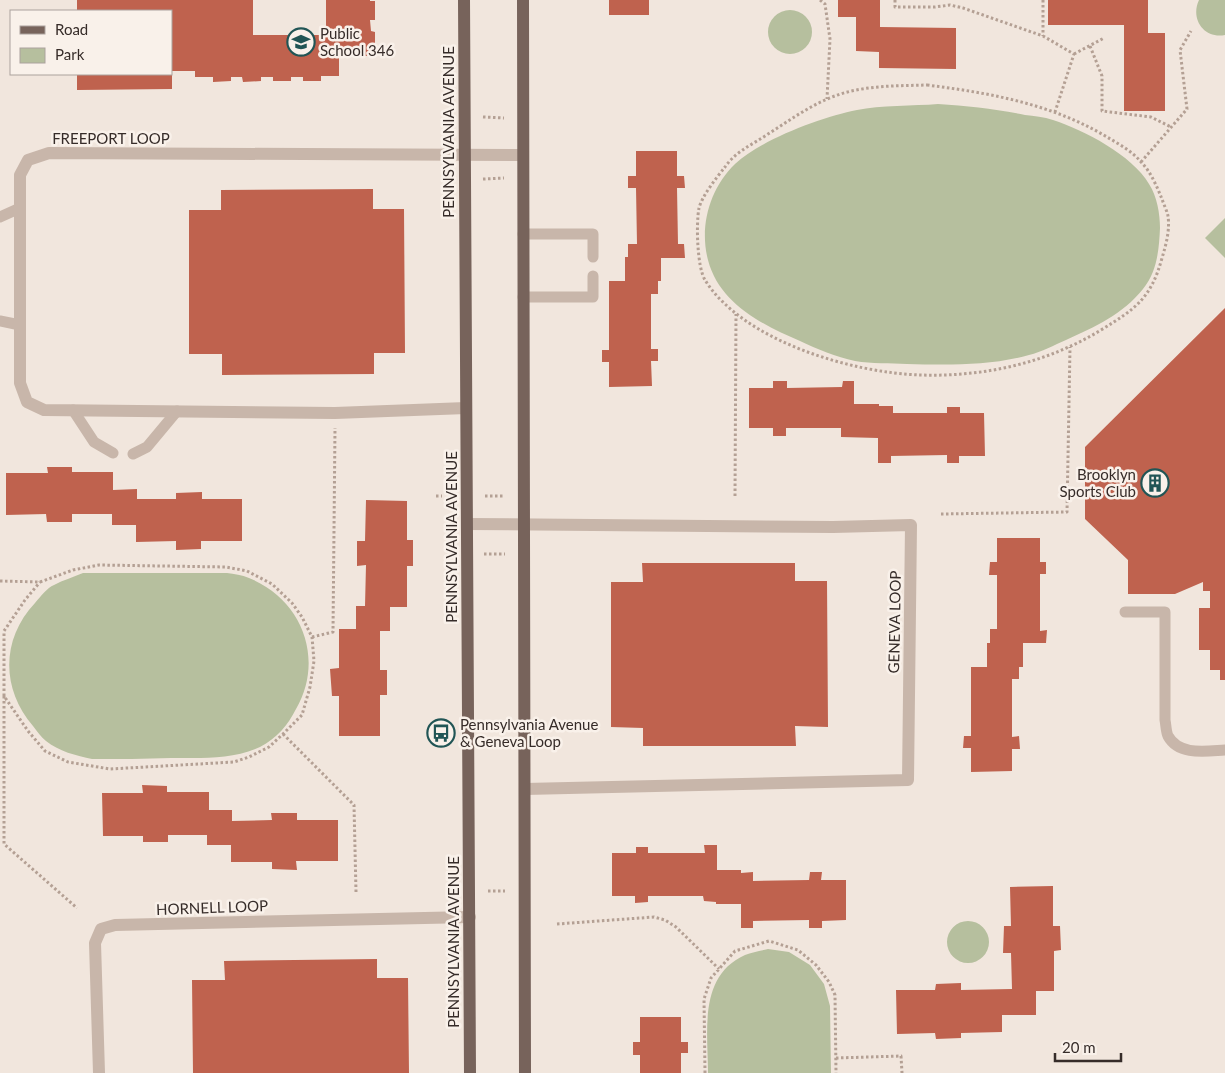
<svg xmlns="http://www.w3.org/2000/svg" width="1225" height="1073" viewBox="0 0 1225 1073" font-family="Lato,sans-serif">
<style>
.green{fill:#b6bf9e}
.building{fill:#bf624e}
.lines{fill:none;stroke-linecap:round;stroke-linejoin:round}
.path{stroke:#b4a094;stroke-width:3;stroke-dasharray:2.5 2.5;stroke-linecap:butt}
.lane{stroke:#c8b6aa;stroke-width:11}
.street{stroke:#c8b6aa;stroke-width:12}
.primary{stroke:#77635b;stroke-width:12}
.labels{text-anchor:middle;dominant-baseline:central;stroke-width:5;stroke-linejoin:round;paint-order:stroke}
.poi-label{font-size:15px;fill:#362c29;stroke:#f9f1ea;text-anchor:start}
.street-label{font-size:15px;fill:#362c29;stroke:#f9f1ea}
</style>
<rect width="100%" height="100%" fill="#f1e6dd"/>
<!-- green -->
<path class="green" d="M1199 0H1225V35C1204 39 1190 19 1199 0Z
M768 32a22 22 0 1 1 44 0a22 22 0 1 1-44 0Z
M938 104C968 106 996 109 1025 115 1034 116 1044 117 1053 120 1084 130 1132 155 1149 184 1157 196 1160 214 1160 228 1159 250 1157 272 1143 289 1123 314 1095 327 1066 340 1054 345 1042 352 1029 355 990 366 947 365 907 364 890 363 872 364 855 361 836 357 817 349 800 341 762 325 719 303 708 260 699 226 710 188 735 164 762 139 822 117 857 110 880 105 914 106 938 104Z
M1225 218V258L1205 238Z
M83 573H227C234 574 242 575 249 578 302 599 325 659 296 709 288 725 277 738 260 747 232 760 201 758 171 758 145 759 118 759 92 759 77 756 58 751 46 741 41 737 37 731 33 726 1 689 1 639 35 603 41 596 47 588 54 585 63 580 74 577 83 573Z
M947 942a21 21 0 1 1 42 0a21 21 0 1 1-42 0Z
M768 949 789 952 810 965 824 984 830 1006 831 1073H708C708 1032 698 976 745 955 752 952 760 951 768 949Z"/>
<!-- building -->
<path class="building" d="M77 0H253V35H326V0H370V1H375V20H370L371 31 375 32V50H371V56H339V76H321V81H303V77H291V81H273V77H261V81L243 82 242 77H231V81L213 82V77H195V71H171V11H77Z
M609 0H649V15H609Z
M838 0H880V27L956 28V69L879 68V52L856 51V17H838Z
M1048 0H1148V33H1165V111H1124V25H1048Z
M77 74H172V89L77 90Z
M636 151H677V176H684L685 188H677L678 244H684L685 258H661V281H658V294H651V349H658V361H651L652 386 609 387V362H602V350H609V281H625V257H628V244H637L636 188H628V176H636Z
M373 189V209H404L405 353H374V374L222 375V354H189V210H221V190Z
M1225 308V680H1220V670H1210V650H1199V608H1210V591H1203V582L1175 594H1128V560L1085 519V447Z
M773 381H787V388L842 387 843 381H854V404H879V406H893V413H947V407H960V413H984L985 456H959V463H947V455L891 456V463H878V438L841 437V428H786V436H773V428H749V388H773Z
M47 467H72V472H113V490L137 489V499H176V493L202 492V499H242V541H201V549L176 550V541L136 542V525H112V514H72V522H47L46 514 6 515V473H48Z
M366 500 407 501V540H413V566H407V607H390V631H380V670H387V695H380V736H339V696H332L330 669 339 668V629H356V606H365L366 565 357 566V541H365Z
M997 538H1040V562H1046V574H1040V631L1047 630 1046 643H1023V667H1019V679H1012V737L1019 736 1020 749H1012V771L971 772V748H963L964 736H971V667H987V643H990V629H997V575H989L990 562H997Z
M642 563H795V581H827L828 727 795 726 796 746H643V728L611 727V582H643Z
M142 785 167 786V792H209V810H232V821L272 820 271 813H297V820H338V861H296L297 870 272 869V862H231V845H207V835H168V842H143V836H103L102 793H143Z
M704 845H717V870H741V873L753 872V881L809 880 810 872H822L821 880H846V920L822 921V928H809V920L753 921V928H741V904H716V902L704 901 703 896H648V902L635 903V896H612V853H636V847H648V853H705Z
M1053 886V926H1060L1061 950 1054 951V991H1036V1015H1002V1032L961 1033V1038L936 1039 935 1033 897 1034 896 990H935L936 984 961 983V990L1012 989 1011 953H1003L1004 926H1011L1010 887Z
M377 959V978H408L409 1073H193L192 980H225L224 961Z
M640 1017H681V1042H688V1053H681V1073H640V1055H633V1042H640Z"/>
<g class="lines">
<!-- path -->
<path class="path" d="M820 0 825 4 830 39 827 99
M895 0V7H935L950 5 963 8 1043 36 1074 54 1055 112
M1043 0V36
M1090 46 1102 76V111L1151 117 1171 127
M1074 54 1104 38
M927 85C990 93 1052 104 1107 137 1119 144 1133 152 1141 162 1151 172 1157 187 1162 199 1164 205 1167 211 1168 216 1170 230 1166 245 1162 258 1151 299 1135 309 1101 330 1047 363 984 377 921 375 852 373 743 341 705 280 697 267 696 223 699 208 702 196 717 177 725 167 736 151 752 145 768 134 787 122 805 109 825 100 857 85 893 86 927 85Z
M483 117 504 118
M1141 162 1187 109 1180 50 1191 31
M483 179 504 178
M436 496H442
M485 496H504
M735 496 736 314
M941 514 1067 512 1070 347
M484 554H505
M0 581 40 582 73 570 99 565 226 567 247 571 272 584 292 603 302 617 312 637 314 661 310 687 302 715 283 734 269 747 249 757 234 762 110 769 68 762 45 751 28 731 4 696V631L25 600 40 582
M312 637 333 632 335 428
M4 696V844L77 908
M283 734 354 805 356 892
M488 891H505
M557 924 654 917 665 920 676 927 719 969
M836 1058 901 1056 902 1073
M705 1073 704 999 711 978 735 951 769 941 798 950 816 965 829 982 835 995 836 1073"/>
<!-- lane -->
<path class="lane" d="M0 217 20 208
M523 234H593V257
M523 297H593V276
M0 321 20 325
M73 410 94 442 113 453
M133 454 147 447 177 411
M1125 612H1165V720C1166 725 1166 732 1168 736 1179 756 1206 751 1225 750"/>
<!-- street -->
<path class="street" d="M466 408 335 413 44 410 27 402 20 383V175L28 160 49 153 522 155
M467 524 833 527 911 525 908 780 525 789
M99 1073 95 943 101 929 115 925 470 917"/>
<!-- primary -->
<path class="primary" d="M464 0 470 1073
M523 0 525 1073"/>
</g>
<!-- icons -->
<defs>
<g id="school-ring" transform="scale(1.4375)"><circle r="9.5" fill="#f9f1ea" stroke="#215555" stroke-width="1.5"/><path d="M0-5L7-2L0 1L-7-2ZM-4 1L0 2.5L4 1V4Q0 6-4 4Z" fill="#215555"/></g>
<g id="building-ring" transform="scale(1.4375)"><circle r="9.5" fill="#f9f1ea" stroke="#215555" stroke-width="1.5"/><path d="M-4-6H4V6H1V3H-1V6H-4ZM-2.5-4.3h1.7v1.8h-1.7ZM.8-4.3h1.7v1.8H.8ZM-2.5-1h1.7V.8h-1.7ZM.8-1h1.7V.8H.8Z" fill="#215555"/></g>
<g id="bus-ring" transform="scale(1.4375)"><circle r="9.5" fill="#f9f1ea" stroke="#215555" stroke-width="1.5"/><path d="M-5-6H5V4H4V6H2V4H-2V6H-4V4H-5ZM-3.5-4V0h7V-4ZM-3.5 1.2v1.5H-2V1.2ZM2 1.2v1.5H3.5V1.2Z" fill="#215555"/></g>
</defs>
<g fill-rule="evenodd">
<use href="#school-ring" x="301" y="42"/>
<use href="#building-ring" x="1155" y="483"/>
<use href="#bus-ring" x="441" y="733"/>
</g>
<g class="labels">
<!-- poi labels -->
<g class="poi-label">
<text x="320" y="33">Public<tspan x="320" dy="17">School 346</tspan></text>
<text x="1136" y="474" text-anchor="end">Brooklyn<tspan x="1136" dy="17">Sports Club</tspan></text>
<text x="460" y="724">Pennsylvania Avenue<tspan x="460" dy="17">&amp; Geneva Loop</tspan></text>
</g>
<!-- street labels -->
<g class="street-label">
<text transform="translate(448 132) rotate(-90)">PENNSYLVANIA AVENUE</text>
<text x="111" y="138">FREEPORT LOOP</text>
<text transform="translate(451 537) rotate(-90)">PENNSYLVANIA AVENUE</text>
<text transform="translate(894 622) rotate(-89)">GENEVA LOOP</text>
<text transform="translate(212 907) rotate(-2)">HORNELL LOOP</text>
<text transform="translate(453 942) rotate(-90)">PENNSYLVANIA AVENUE</text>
</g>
</g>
<!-- legend -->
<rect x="10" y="10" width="162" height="65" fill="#f9f1ea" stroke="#aba29d"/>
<rect x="20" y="26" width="25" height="8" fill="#77635b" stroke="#aba29d"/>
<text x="55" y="35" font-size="15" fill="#362c29">Road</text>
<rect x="20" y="48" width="25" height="15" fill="#b6bf9e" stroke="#aba29d"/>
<text x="55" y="60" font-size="15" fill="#362c29">Park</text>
<!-- scale -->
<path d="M1055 1053v8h66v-8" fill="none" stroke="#362c29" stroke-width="2.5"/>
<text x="1062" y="1053" font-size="15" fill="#362c29" stroke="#f9f1ea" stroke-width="4" paint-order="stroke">20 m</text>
</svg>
